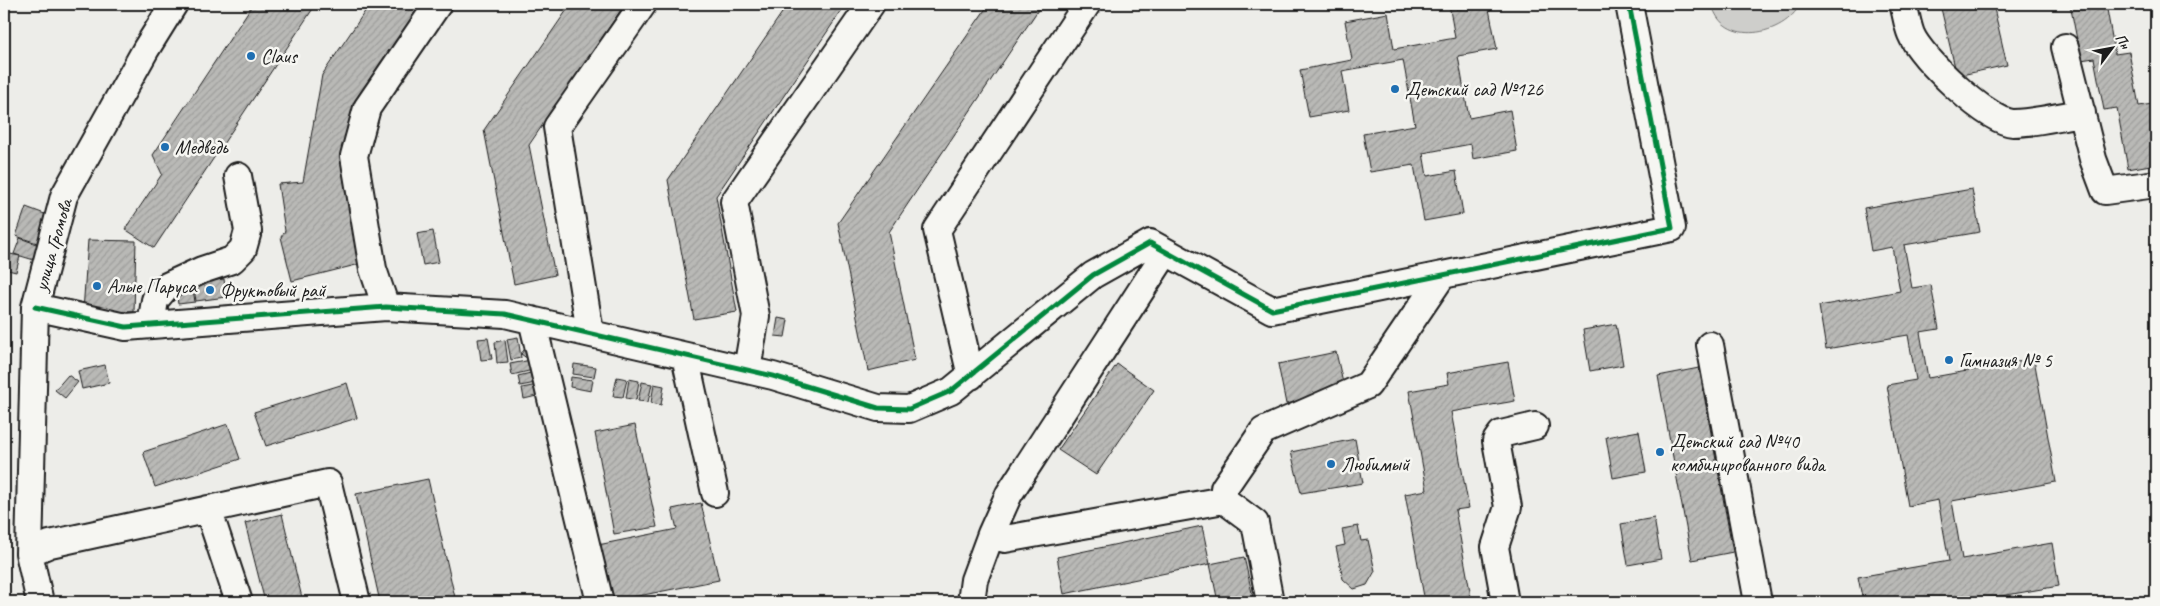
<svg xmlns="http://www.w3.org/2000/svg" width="2160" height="606" viewBox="0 0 2160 606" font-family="Caveat,sans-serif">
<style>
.park{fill:#cececb;stroke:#757574}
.building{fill:url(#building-hatch);stroke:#1c1c1c}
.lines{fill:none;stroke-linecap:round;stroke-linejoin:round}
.minor-casing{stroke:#1c1c1c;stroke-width:30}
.minor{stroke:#f6f6f2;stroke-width:26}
.cycleway-casing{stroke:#f6f6f2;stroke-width:8}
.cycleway{stroke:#00873e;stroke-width:5}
.poi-dot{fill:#1f6fb2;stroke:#f6f6f2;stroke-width:2}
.labels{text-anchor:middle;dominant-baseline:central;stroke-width:5;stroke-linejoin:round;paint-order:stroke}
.poi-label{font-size:20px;fill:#1c1c1c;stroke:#f6f6f2;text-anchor:start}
.street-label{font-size:20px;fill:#1c1c1c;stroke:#f6f6f2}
</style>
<defs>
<pattern id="building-hatch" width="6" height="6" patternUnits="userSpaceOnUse" patternTransform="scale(1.25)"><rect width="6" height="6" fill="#b9b9b6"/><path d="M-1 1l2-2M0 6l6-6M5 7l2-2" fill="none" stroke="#9e9e9c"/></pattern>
</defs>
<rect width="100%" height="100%" fill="#edede9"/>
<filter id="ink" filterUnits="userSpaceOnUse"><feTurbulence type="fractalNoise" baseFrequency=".02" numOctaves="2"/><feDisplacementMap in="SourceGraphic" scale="10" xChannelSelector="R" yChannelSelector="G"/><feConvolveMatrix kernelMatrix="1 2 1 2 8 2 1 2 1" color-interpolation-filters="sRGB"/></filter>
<g filter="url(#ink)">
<!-- park -->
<path class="park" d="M1712 4H1800C1785 36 1722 48 1712 4Z"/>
<!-- building -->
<path class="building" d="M253 4H316L154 248 125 229 162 174 153 155Z
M370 4H426L359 100 364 263 292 281 281 237 285 231 278 184 303 182 322 75Z
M571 4H625L529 145 555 275 514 284 484 130Z
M788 4H846L716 196 737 312 694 319 668 180Z
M989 4H1042L889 232 915 360 868 371 838 223Z
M1449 4H1455L1456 9 1488 4 1497 49 1458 56 1469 118 1510 110 1517 151 1473 159 1471 144 1423 153 1427 176 1456 171 1463 214 1424 221 1414 165 1370 172 1363 134 1415 125 1403 60 1342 71 1349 110 1309 117 1300 70 1352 60 1345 21 1388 13 1394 49 1455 38Z
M1940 4H1993L2007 65 1957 76Z
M2070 4H2106L2115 54 2129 52 2139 106 2153 104 2156 122V164L2128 169 2117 108 2104 110 2094 58 2081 60Z
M1972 189 1980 232 1904 245 1912 288 1931 285 1939 329 1920 332 1928 378 2034 359 2056 482 1952 501 1962 559 2052 543 2059 586 1966 602H1863L1858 577 1949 561 1938 500 1908 506 1887 385 1916 380 1908 335 1826 349 1819 306 1900 291 1892 247 1871 251 1864 208Z
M26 207 50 216 40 244 16 236Z
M433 231 439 262 423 265 417 234Z
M20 238 39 245 34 260 14 254Z
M88 240 136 241 134 312 83 311Z
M5 253 20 256 16 272 4 269Z
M224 279 226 297 196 301 193 283Z
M193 289 195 302 178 304 176 292Z
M778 318 788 320 785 337 775 336Z
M1616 324 1623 365 1590 371 1583 330Z
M518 337 521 358 511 360 507 339Z
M488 338 492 359 481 360 478 339Z
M505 340 508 362 497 363 495 342Z
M527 346 528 359 521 354Z
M1336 352 1345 392 1286 404 1278 364Z
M531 360 533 370 512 375 510 364Z
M1508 362 1515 401 1451 412 1469 508 1455 510 1472 602H1425L1405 494 1427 490 1409 391 1449 384 1447 373Z
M574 364 596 367 594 377 573 374Z
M1117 364 1154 390 1096 475 1058 450Z
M105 365 109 383 82 389 78 371Z
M1699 368 1733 552 1692 560 1658 376Z
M539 371 541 382 520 386 518 376Z
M68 375 78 382 65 398 55 390Z
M571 377 593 380 591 391 570 387Z
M617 377 627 379 623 397 613 396Z
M629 379 639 381 636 400 626 398Z
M642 382 652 384 648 402 638 401Z
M347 383 357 418 266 446 254 412Z
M543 384 545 394 524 399 522 388Z
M654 384 664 386 661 405 651 403Z
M228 424 240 459 155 487 143 452Z
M635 425 657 527 614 534 595 433Z
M1639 431 1646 472 1613 478 1606 437Z
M1355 439 1363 483 1301 493 1291 452Z
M428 479 456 602H380L356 494Z
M701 503 719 580 613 601 598 545 677 529 672 509Z
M282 514 303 602H265L245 523Z
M1654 518 1661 559 1628 565 1621 524Z
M1202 526 1210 564 1064 594 1057 557Z
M1358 526 1361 541 1368 540 1375 571 1367 585 1354 589 1343 579 1336 547 1345 545 1342 529Z
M1244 557 1254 602H1218L1210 564Z"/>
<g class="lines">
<!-- minor casing -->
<g class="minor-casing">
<path id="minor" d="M1903 4C1906 13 1907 24 1911 34 1920 57 1988 122 2013 123 2033 123 2061 116 2082 113
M2065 47 2093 159 2105 191 2156 184
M1166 252 1009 494 991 534 1005 539 1224 500 1255 523 1270 602
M35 307 126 327 386 307 505 314 773 376 878 408 909 409 951 391 1093 275 1150 243 1272 310 1672 228 1629 4
M386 307 373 269 354 156 367 108 438 4
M532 320 600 602
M151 325 155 300 167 286 202 270 232 260 243 249 248 231 238 176
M590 332 557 127 643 4
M1710 345 1758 602
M685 356 715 493
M747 370 756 316 734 202 871 4
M971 376 937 230 1087 4
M1224 500V488L1263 431 1368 385 1442 276
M208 509 239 602
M29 553 50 544 328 483 357 602
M40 602 29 553 35 307 64 196 146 49 174 4
M971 602 974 580 991 534
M1505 602 1495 547 1508 507 1496 441 1501 434 1535 426"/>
</g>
<!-- minor -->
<use href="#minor" class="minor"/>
<!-- cycleway casing -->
<g class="cycleway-casing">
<path id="cycleway" d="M35 307 126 327 386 307 505 314 773 376 878 408 909 409 951 391 1093 275 1150 243 1272 310 1672 228 1629 4"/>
</g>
<!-- cycleway -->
<use href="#cycleway" class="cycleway"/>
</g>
</g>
<!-- markers -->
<g class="poi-dot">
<circle cx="251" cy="56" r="5"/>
<circle cx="1395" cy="89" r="5"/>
<circle cx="165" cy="147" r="5"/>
<circle cx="97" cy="286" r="5"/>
<circle cx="210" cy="290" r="5"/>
<circle cx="1949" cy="360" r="5"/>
<circle cx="1660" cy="452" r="5"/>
<circle cx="1331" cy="464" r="5"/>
</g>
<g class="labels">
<!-- poi labels -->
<g class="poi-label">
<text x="261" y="56">Claus</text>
<text x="1405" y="89">Детский сад №126</text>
<text x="175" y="147">Медведь</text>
<text x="107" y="286">Алые Паруса</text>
<text x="220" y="290">Фруктовый рай</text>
<text x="1959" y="360">Гимназия № 5</text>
<text x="1670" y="441">Детский сад №40<tspan x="1670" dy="23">комбинированного вида</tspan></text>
<text x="1341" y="464">Любимый</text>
</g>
<!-- street labels -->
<g class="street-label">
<text transform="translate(53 245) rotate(-74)">улица Громова</text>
</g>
</g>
<!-- margin -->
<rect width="2160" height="606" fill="none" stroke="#f6f6f2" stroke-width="20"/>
<rect x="10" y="10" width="2140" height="586" fill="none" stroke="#1c1c1c" stroke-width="2" filter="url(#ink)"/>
<!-- north arrow -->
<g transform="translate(2112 48) rotate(58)" stroke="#f6f6f2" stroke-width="4" paint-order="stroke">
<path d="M0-4L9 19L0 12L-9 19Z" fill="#1c1c1c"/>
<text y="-8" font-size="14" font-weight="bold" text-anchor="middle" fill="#1c1c1c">Пн</text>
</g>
</svg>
